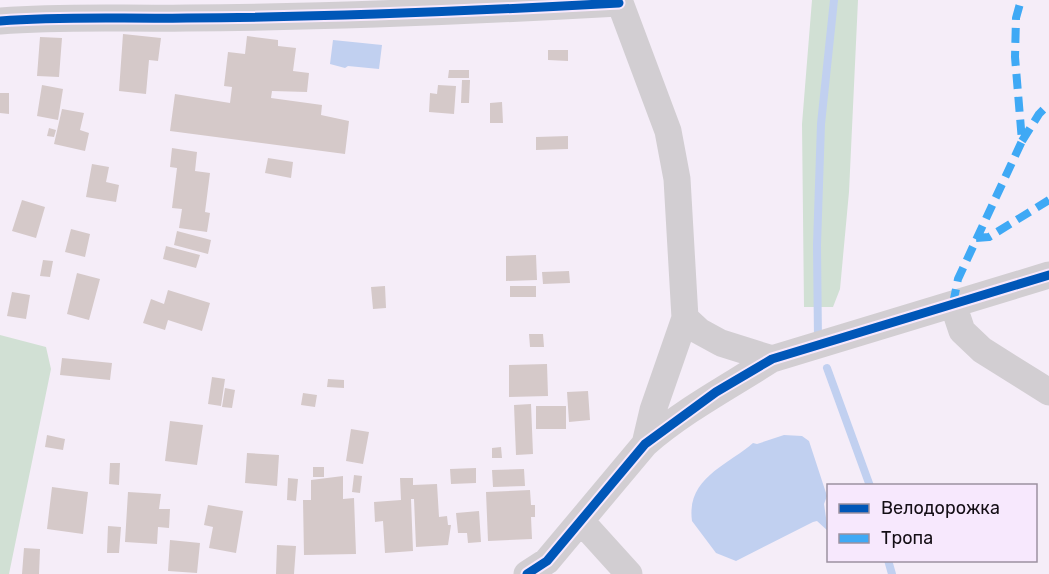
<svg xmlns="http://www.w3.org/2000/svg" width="1049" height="574" viewBox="0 0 1049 574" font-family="Rubik,sans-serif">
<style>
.green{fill:#d1e0d4}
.water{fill:#c1d0f0}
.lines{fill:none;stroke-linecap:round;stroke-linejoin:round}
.stream{stroke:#c1d0f0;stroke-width:8}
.building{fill:#d5c9c9}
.minor{stroke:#d2ced2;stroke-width:27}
.quiet{stroke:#3fa9f5;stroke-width:8;stroke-dasharray:15 8;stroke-linecap:butt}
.cycleway-casing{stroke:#f7e8fd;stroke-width:13}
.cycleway{stroke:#0057b8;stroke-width:9}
</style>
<rect width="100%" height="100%" fill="#f5edf8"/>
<!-- green -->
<path class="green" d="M812 0H858L849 192 840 289 833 307H804L802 124Z
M0 335 46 347 51 369 9 574H0Z"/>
<!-- water -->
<path class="water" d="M333 40 382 45 379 69 348 66 345 68 330 64Z
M784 435 802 436 809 441 827 496 824 504 828 531 817 521 813 522 736 561 716 553 692 521C686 478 728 465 753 443L757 444Z"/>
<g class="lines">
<!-- stream -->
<path class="stream" d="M818 340 817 245 821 124 834 0
M827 368 870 486
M888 560 892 574"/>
</g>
<!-- building -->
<path class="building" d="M123 34 161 38 158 61 149 60 146 94 119 91Z
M247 36 278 40V46L296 48 293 71 309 73 307 92 272 91 271 98 322 105 321 115 349 121 345 154 170 131 175 94 230 103 232 87 224 86 228 52 245 54Z
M40 37 62 38 59 77 37 76Z
M548 50H568V61L548 60Z
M449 70H469V78H448Z
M462 80H470L469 103H461Z
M42 85 63 89 58 120 37 116Z
M438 85 456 86 454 114 429 112 430 93 437 94Z
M0 93H9V114L0 113Z
M502 102 503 123H490V103Z
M62 109 84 113 80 130 89 133 85 151 54 144Z
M49 128 56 130 54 137 47 136Z
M568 136V149L536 150V137Z
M172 148 197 152 195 171 210 173 205 212 210 213 207 232 179 228 182 209 172 208 177 168 170 167Z
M268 158 293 162 291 178 265 173Z
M92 164 109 167 106 182 119 185 116 202 86 197Z
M22 200 45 207 36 238 12 231Z
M71 229 90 234 85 257 65 252Z
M177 231 211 240 208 254 174 245Z
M166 246 200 255 196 268 163 259Z
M536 255 537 280 506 281V256Z
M43 260 53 261 50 277 40 276Z
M569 271 570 283 543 284 542 272Z
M77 273 100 279 89 320 67 314Z
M385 286 386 308 373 309 371 287Z
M510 286H536V297H510Z
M168 290 210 303 202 331 168 320 165 330 143 323 151 299 164 304Z
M12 292 30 295 26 319 7 316Z
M529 334H543L544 347H530Z
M62 358 112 363 110 380 60 375Z
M547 364 548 396 509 397V365Z
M212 377 225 379 221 406 208 404Z
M328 379 344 380V388L327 387Z
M225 388 235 390 232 408 222 407Z
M588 391 590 420 569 422 567 392Z
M303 393 317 395 315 407 301 405Z
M531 404 533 454 516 455 514 405Z
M536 406H566V429H536Z
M170 421 203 425 197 465 165 461Z
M351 429 369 432 363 464 346 461Z
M47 435 65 439 63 450 45 447Z
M501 447 502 458H492V448Z
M247 453 279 455 277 486 245 483Z
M110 463H120L119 485 109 484Z
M313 467H324V477H313Z
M476 468V483L451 484 450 469Z
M524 469 525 486 493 487 492 470Z
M354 475 362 476 360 493 352 492Z
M343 476V499L354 498 356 554 304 555 303 500H311V480Z
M288 478 298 479 296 501 287 500Z
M400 478H413V485L437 484 439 517 447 516 448 525H451L448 545 416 547 414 499H411L413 551 385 553 383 521 375 522 374 502 401 500Z
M52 487 88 492 83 534 47 529Z
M530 490 531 505H535V517H531L532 539 488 541 486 492Z
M128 492 161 494 159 509H170L169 528 158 527 157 544 125 542Z
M208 505 243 511 236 553 209 548 213 527 204 525Z
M479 511 481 542 468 543 467 533H458L456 513Z
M108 526 121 527 119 553H107Z
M170 540 200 543 197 573 168 571Z
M277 545 296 546 294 574H276Z
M24 548 40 549 39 574H22Z"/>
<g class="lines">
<!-- minor -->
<path class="minor" d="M619 0 668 131 677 179 685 318 653 410 645 444
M0 21C64 16 123 19 187 18 331 17 475 11 619 3
M953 304 962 331 982 350 1049 392
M685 318 699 331 721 343 772 359 1049 275
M581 521 629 574
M527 574 547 561 645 444C684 410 730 386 772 359"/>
<!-- quiet -->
<path class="quiet" d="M1022 141 1039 114 1049 104
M976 238 989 237 1049 200
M953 304 958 279 1022 141 1015 57 1016 18 1021 0"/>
<!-- cycleway casing -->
<g class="cycleway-casing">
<path id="cycleway" d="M0 21C64 16 123 19 187 18 331 17 475 11 619 3
M527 574 547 561 645 444 716 392 772 359 1049 275"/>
</g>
<!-- cycleway -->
<use href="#cycleway" class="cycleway"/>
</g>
<!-- legend -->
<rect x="827" y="484" width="210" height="78" fill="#f7e8fd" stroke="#9c91a0" stroke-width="1.5"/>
<rect x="839" y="504" width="30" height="9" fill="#0057b8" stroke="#9c91a0" stroke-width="1.5"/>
<text x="881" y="514" font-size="18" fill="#140e15">Велодорожка</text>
<rect x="839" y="534" width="30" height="9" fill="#3fa9f5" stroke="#9c91a0" stroke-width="1.5"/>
<text x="881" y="544" font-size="18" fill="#140e15">Тропа</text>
</svg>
